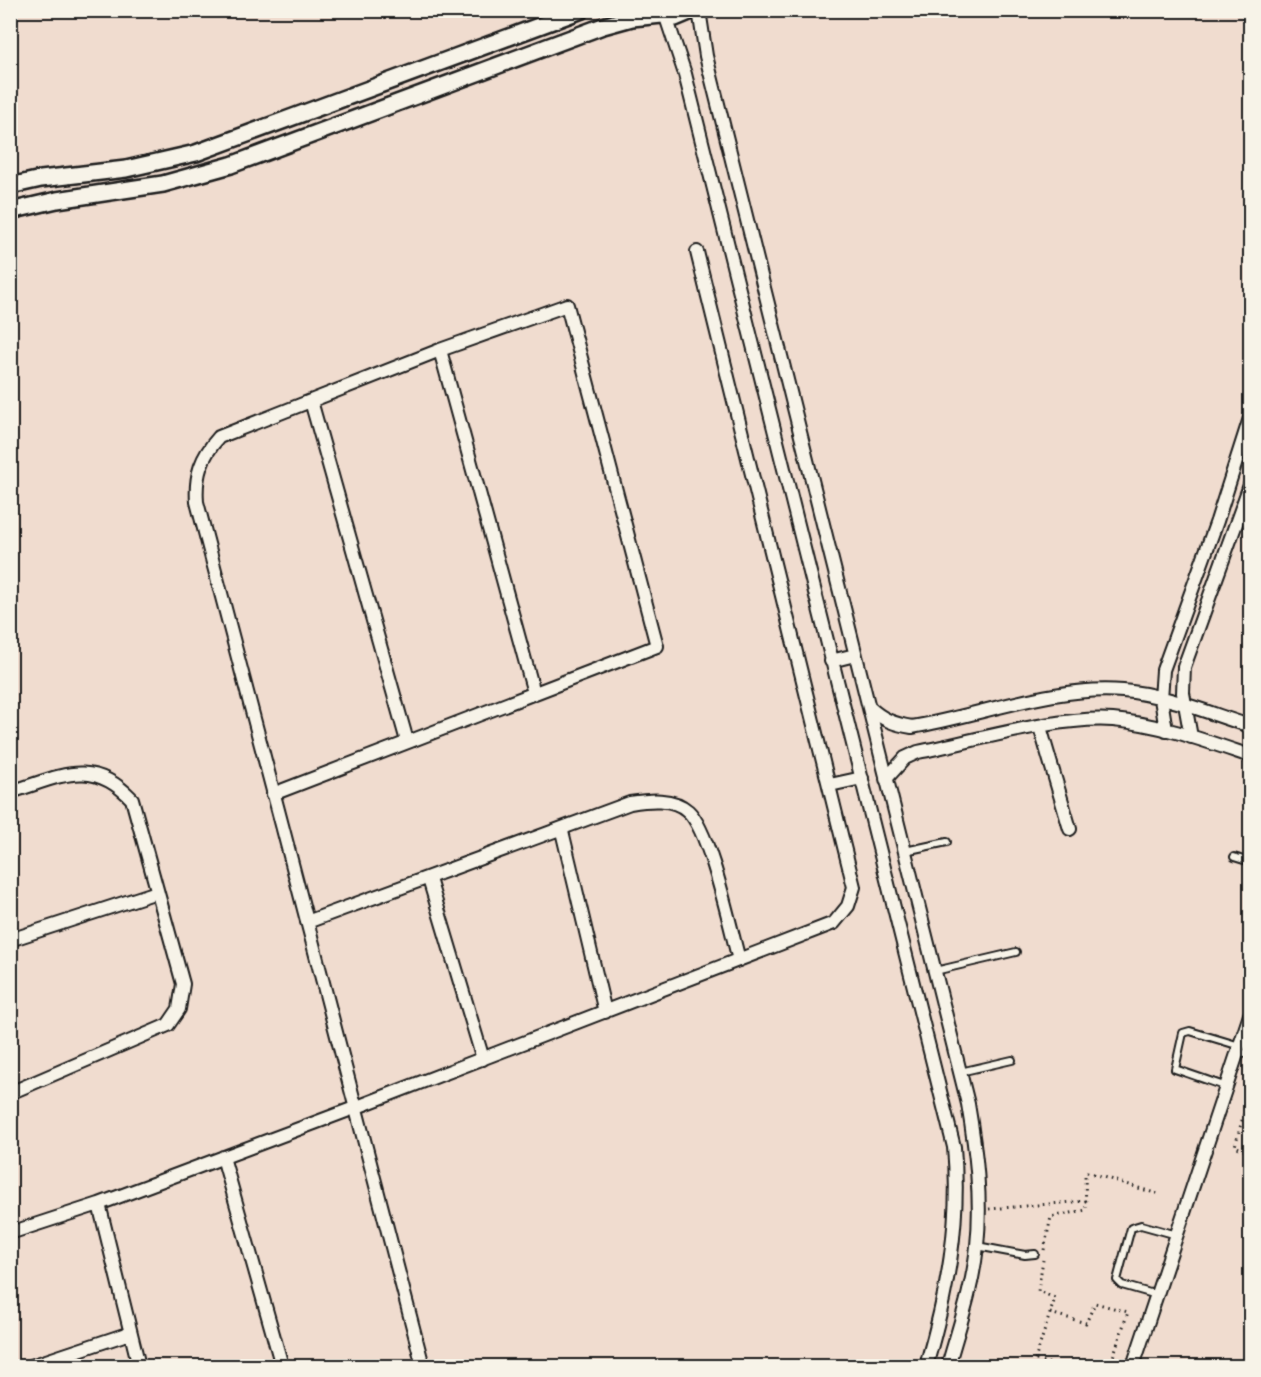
<svg xmlns="http://www.w3.org/2000/svg" width="1261" height="1377" viewBox="0 0 1261 1377" font-family="'Gochi Hand',sans-serif">
<style>
.lines{fill:none;stroke-linecap:round;stroke-linejoin:round}
.service-casing{stroke:#1c1c1c;stroke-width:10}
.minor-casing{stroke:#1c1c1c;stroke-width:16}
.tertiary-casing{stroke:#1c1c1c;stroke-width:20}
.path{stroke:#1c1c1c;stroke-width:3;stroke-dasharray:1.5 4.5;stroke-linecap:butt}
.service{stroke:#f7f3e8;stroke-width:6}
.minor{stroke:#f7f3e8;stroke-width:12}
.tertiary{stroke:#f7f3e8;stroke-width:15}
</style>
<rect width="100%" height="100%" fill="#f0dccf"/>
<filter id="ink" filterUnits="userSpaceOnUse"><feTurbulence type="fractalNoise" baseFrequency=".0167" numOctaves="2"/><feDisplacementMap in="SourceGraphic" scale="12" xChannelSelector="R" yChannelSelector="G"/><feConvolveMatrix kernelMatrix="1 2 1 2 8 2 1 2 1" color-interpolation-filters="sRGB"/></filter>
<g filter="url(#ink)">
<g class="lines">
<!-- service casing -->
<g class="service-casing">
<path id="service" d="M905 851 947 842
M1234 857 1250 862
M935 971 1016 952
M1238 1051 1250 1055
M960 1072 1012 1060
M1227 1087 1175 1069 1183 1033 1190 1031 1240 1046
M977 1246 1025 1255 1035 1254
M1157 1295 1122 1285 1117 1280 1131 1228 1141 1225 1177 1235"/>
</g>
<!-- minor casing -->
<g class="minor-casing">
<path id="minor" d="M699 10 706 56 968 1104C976 1151 982 1199 977 1246 973 1287 959 1327 948 1366
M666 17 685 74 954 1147C961 1223 947 1294 926 1366
M440 350 534 693
M311 401 407 741
M831 661 855 655
M870 708C883 720 894 724 912 727 979 716 1055 685 1123 691 1164 694 1211 714 1250 726
M1040 727 1070 829
M1166 730 1161 699 1163 670 1217 521 1250 418
M1191 737 1183 693 1184 667 1250 485
M886 779 905 758 918 752C975 741 1056 716 1113 720 1160 724 1206 741 1250 756
M830 785 862 778
M10 792C60 777 91 756 132 799L183 984 179 1009 168 1025 10 1093
M273 794 657 646 567 305 440 350 219 437C201 457 195 475 197 502 272 790 350 1078 423 1366
M562 831 605 1012
M429 879 483 1059
M307 922 630 803C649 800 673 797 688 811 710 831 730 927 739 960
M10 940 157 892
M223 1157 282 1366
M99 1204 139 1366
M10 1233 99 1204 357 1107 834 923 848 906 854 887 697 252
M31 1366 130 1333
M1133 1366 1250 1015"/>
</g>
<!-- tertiary casing -->
<g class="tertiary-casing">
<path id="tertiary" d="M654 10 675 18 694 10
M10 186 41 179 126 169 196 153 582 10
M10 211 57 200 163 184 231 165 603 26 632 18 662 15"/>
</g>
<!-- path -->
<path class="path" d="M1250 1091 1235 1146 1250 1153
M989 1209 1086 1201
M1044 1250 1051 1217 1086 1210 1085 1175 1087 1172 1161 1195
M1050 1313 1086 1323 1095 1303 1128 1312 1110 1366
M1036 1360 1059 1366
M1033 1366 1055 1298 1038 1291 1043 1260"/>
<!-- service -->
<use href="#service" class="service"/>
<!-- minor -->
<use href="#minor" class="minor"/>
<!-- tertiary -->
<use href="#tertiary" class="tertiary"/>
</g>
</g>
<!-- margin -->
<rect width="1261" height="1377" fill="none" stroke="#f7f3e8" stroke-width="36"/>
<rect x="18" y="18" width="1225" height="1341" fill="none" stroke="#1c1c1c" stroke-width="2" filter="url(#ink)"/>
</svg>
